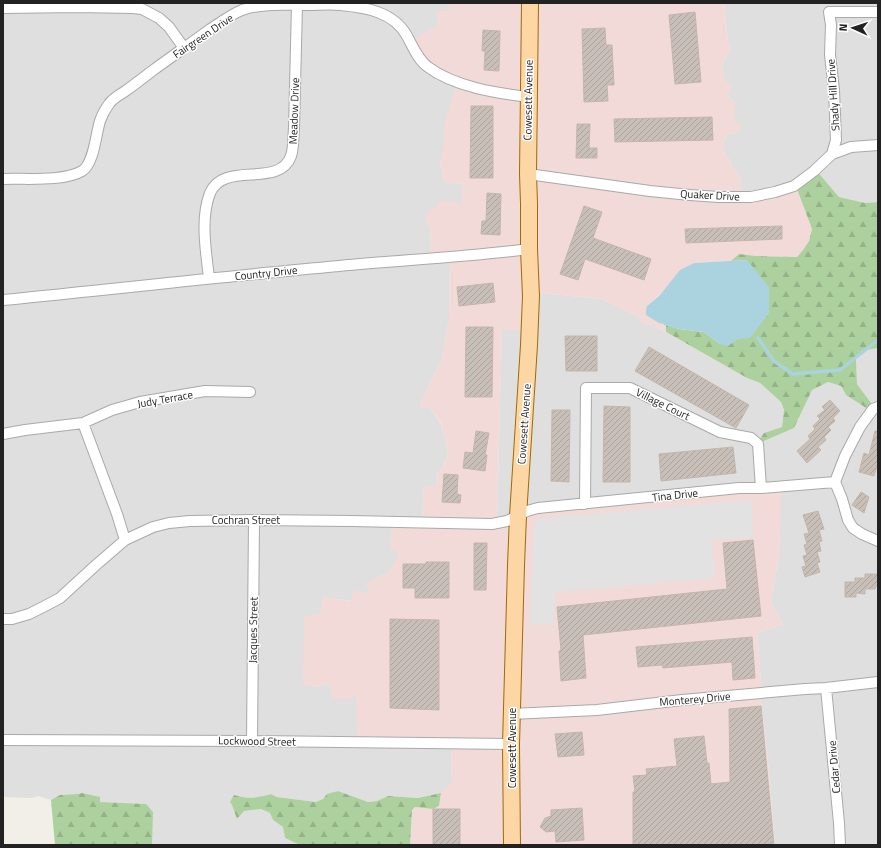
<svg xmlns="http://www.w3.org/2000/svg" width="881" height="848" viewBox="0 0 881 848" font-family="'Titillium Web',sans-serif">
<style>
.residential{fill:#e0dfdf}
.commercial{fill:#f2dad9}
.forest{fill:url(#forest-firs)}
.parking{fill:#e2e2e2}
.water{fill:#aad3df}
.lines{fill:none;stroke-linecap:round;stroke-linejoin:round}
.stream{stroke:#aad3df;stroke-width:3.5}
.building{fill:url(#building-hatch);stroke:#c4b6ab}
.street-casing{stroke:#a9a9a9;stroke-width:12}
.primary-casing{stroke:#a06b00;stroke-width:18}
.street{stroke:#fff;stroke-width:10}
.primary{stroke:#fcd6a4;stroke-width:16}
.labels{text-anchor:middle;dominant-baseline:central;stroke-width:3;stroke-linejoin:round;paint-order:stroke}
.street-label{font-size:11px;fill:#222;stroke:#fff}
</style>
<defs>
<pattern id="forest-firs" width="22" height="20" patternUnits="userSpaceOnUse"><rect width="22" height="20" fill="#add19e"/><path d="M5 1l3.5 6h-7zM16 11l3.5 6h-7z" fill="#95b388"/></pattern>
<pattern id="building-hatch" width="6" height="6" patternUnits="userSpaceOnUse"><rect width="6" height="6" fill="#c7bfb8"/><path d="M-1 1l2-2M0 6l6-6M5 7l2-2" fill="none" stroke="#aba49e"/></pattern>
</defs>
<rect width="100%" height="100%" fill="#f2efe9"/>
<!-- residential -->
<path class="residential" d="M3 3H447L451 8 448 10 440 24 457 84 440 164 442 169 444 182 463 184 462 204 435 208 426 220 431 230 430 258H450L449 320 441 361 430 383 420 406 430 408 441 424 446 443 448 455 441 470 438 472 436 486H428L424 488 422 518 398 552V558L388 574 380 576 369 595 352 601 323 597 311 687 330 684 332 697 356 694 452 744 451 783 442 793 418 798 388 796 377 801 368 802 338 791 317 802 277 797 271 794 261 797H243L232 805 237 819 243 811 261 809 270 813 273 820 283 827 285 838 300 845H150L152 844V838L146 804 100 802 82 793 77 794 60 795 51 800 38 796 31 798 3 797Z
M724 3H878V202L865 203 839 197 816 170 797 186 742 195 740 177 732 167 730 160 725 156 723 140 729 134 741 131 735 121V103L728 96 722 71 723 62 731 49 728 43Z
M530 292 602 299 637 316 644 323 653 325 747 378 760 383 781 402 784 410 782 427 764 433 794 428 812 389 828 382 841 386 846 395 874 407 857 384 856 359 861 351 878 348V845H775L767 750 760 696 762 692 757 633 783 625 771 602 779 554 781 489 521 516 499 517 497 515 502 330Z"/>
<!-- commercial -->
<path class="commercial" d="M447 3H724L728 43 731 49 723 62 722 71 725 81 732 85 728 96 735 103V121L740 125 741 131 729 134 723 140 725 156 730 160 732 167 740 177 742 194 797 189 812 229 809 241 803 250 797 257 756 256 739 254 731 261 694 263 647 306 666 325V332L653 325 644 323 637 316 602 299 530 292 527 330H502L497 515 499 517 521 516 524 509 782 488 779 554 771 602 783 625 757 633 762 692 760 696 767 750 775 845H410L412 810 415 807 433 809 439 806 441 793 451 783 452 744 357 742 356 694 349 699 332 698 330 684 311 687 303 685 304 616 321 614 323 597 351 601 354 590 369 594 366 584 380 576 388 574 398 558V552L390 548 392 521 422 518 424 488 428 486H436L438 472 441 470 448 455 446 443 441 423 430 408 420 406 430 383 441 361 449 320 450 258H430L431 230 426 220V213L435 208 440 201H455L462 204 463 184 444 182 442 169 440 164 443 145 445 122 456 86 440 76 410 42 439 24 437 20 436 15 442 8 448 10 451 8Z"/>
<!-- forest -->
<path class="forest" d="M816 170 839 197 865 203 878 202V348L861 351 856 359 857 384 874 407 871 411 846 395 841 386 828 382 812 390 794 428 759 443 758 442 764 433 782 427 784 410 781 402 760 383 747 378 666 332V325L679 329 704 332 720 344 747 260 731 261 739 254 756 256 797 257 803 250 809 241 812 229 797 189Z
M338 791 368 802 377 801 388 796 418 798 441 793 439 806 433 809 415 807 412 810 410 845H300L285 838 283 827 273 820 270 813 261 809 244 811 237 819 232 805 230 802 234 795C247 799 259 798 271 794L277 797 316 802 323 799 327 794Z
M82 793 100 797V802L146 804 153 812 152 844 150 845H55L51 800 60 795 77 794Z"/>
<!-- parking -->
<path class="parking" d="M751 500 754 537 712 540 715 578 555 592 553 625 530 623 535 519Z"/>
<!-- water -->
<path class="water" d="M747 260 769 287V313L750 338 738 339 728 346 720 344 704 332 679 329 664 325V324L659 323 646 315V310L647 306 660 295 680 270 694 263Z"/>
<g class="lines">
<!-- stream -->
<path class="stream" d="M758 338 774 361 793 374 840 370 878 340"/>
</g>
<!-- building -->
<path class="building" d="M695 12 701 82 675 84 669 15Z
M605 28 606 45H612L614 85H607L608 101 584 102 582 29Z
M483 30 500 31 499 71 484 70 485 51H482Z
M471 106H493V178H470Z
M712 117 713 140 615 142 614 119Z
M577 124H590L589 148H597V158H576Z
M487 193 501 194 500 235 481 234 482 221H486Z
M584 206 602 212 593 238 651 259 644 280 585 259 578 280 560 274Z
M782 226V239L686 243 685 229Z
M493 283 495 302 459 306 457 287Z
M466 327H493L492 397H465Z
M565 336H597V371H566Z
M649 347 749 405 736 428 635 371Z
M830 400 840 411 833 418 835 421 828 427 831 430 824 437 826 440 818 447 821 450 807 463 797 451 810 439 808 436 815 429 813 426 820 419 817 416 825 410 822 407Z
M604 406 630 407V482H603Z
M552 410H570L569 482 551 481Z
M476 431 489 433 485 455H487L485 471 463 468 465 452 473 453Z
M875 431H878V463L874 476 859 472 864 453 869 455Z
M733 447 736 473 661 481 659 454Z
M444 474 458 475 457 494 461 495 460 503 442 502Z
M861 492 869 497 864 513 852 505Z
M818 511 824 529 819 530 822 541 819 542 821 551 817 552 820 562 817 563 820 572 805 577 802 567 806 566 803 556 807 555 804 545 807 544 804 534 809 533 803 515Z
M753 540 761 616 583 635 586 678 561 681 559 651 561 650 557 607 727 589 723 543Z
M474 543H487L486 590H474Z
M426 562H449V598H415V588H403V564H426Z
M865 574H878V586H876L875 589H865V594L856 593V597H845V582H855V578H865Z
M390 619 439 620V710L390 708Z
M752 637 755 678 733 680 732 662 663 668 662 665 638 667 636 647Z
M761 706 774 845H633V792H635L633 776 647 775 646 769 677 766 674 739 704 736 707 763H709L711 784 730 782 729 709Z
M582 732 584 755 558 757 555 734Z
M582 808 584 840 556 842 555 831 546 832 540 827 545 818 551 816V810Z
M433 809H460V845H433Z"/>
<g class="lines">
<!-- street casing -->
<g class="street-casing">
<path id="street" d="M3 8 78 7 132 8 142 9 159 18 169 27 184 48
M832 154 836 140 834 90 830 55 831 25 829 12H878
M528 174 650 191 690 195 719 197H751L775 192 794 186 814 171 832 154 851 147 878 145
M3 179C25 178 63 182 82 171 94 164 96 133 100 121 102 115 106 108 109 104 112 99 119 95 124 92 134 85 143 78 152 71 171 57 190 44 209 30 220 23 230 15 242 10 261 3 288 5 308 5 319 5 330 4 340 5 365 7 394 12 407 36 413 47 418 60 428 67 455 87 496 93 528 97
M209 278C206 251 200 219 210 193 224 160 279 189 291 156 294 147 293 137 294 128L297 5
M3 300C115 289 227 276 339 266 402 260 466 257 529 249
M878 407 873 409 860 427 845 456 835 482 842 499 848 520 853 528 862 534 878 541
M83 423 117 514 125 540
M3 434 25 430 83 423 112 410 140 402 205 391 250 392
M585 504 586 388H630L720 432 751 438 758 444 761 488
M3 619H12L29 614 45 606 60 598 96 565 125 540 153 527 169 523 190 521 254 520 351 521 492 524 507 521 527 511 538 508 739 488H761L835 482
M826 688 839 823 840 845
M511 714 597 710 682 700 805 689 826 688 878 682
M3 740 252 741 511 744
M252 741 254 520"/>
</g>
<!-- primary casing -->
<g class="primary-casing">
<path id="primary" d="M512 845 511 744 516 565 518 516 529 345 531 296 529 249V203L528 174 530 3"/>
</g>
<!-- street -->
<use href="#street" class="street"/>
<!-- primary -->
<use href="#primary" class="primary"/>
</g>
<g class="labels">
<!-- street labels -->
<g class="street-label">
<text transform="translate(203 36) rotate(-34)">Fairgreen Drive</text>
<text transform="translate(833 95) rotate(-94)">Shady Hill Drive</text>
<text transform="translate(528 100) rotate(-89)">Cowesett Avenue</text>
<text transform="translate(294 111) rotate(-88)">Meadow Drive</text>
<text transform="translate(710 195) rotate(3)">Quaker Drive</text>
<text transform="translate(266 273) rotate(-6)">Country Drive</text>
<text transform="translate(165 399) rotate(-10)">Judy Terrace</text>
<text transform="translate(663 404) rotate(26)">Village Court</text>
<text transform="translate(524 424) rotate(-86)">Cowesett Avenue</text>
<text transform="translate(675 495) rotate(-6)">Tina Drive</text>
<text x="246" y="520">Cochran Street</text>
<text transform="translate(253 630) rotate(-89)">Jacques Street</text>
<text transform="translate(695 699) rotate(-5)">Monterey Drive</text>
<text transform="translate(257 741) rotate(1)">Lockwood Street</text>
<text transform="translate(512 748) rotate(-90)">Cowesett Avenue</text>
<text transform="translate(834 767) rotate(-95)">Cedar Drive</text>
</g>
</g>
<!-- border -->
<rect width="881" height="848" fill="none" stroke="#222222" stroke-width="8"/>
<!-- north arrow -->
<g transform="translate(853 28) rotate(273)" stroke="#ffffff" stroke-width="3" paint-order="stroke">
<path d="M0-3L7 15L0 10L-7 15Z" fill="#222222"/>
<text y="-6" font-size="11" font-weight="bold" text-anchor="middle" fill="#222222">N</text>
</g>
</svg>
